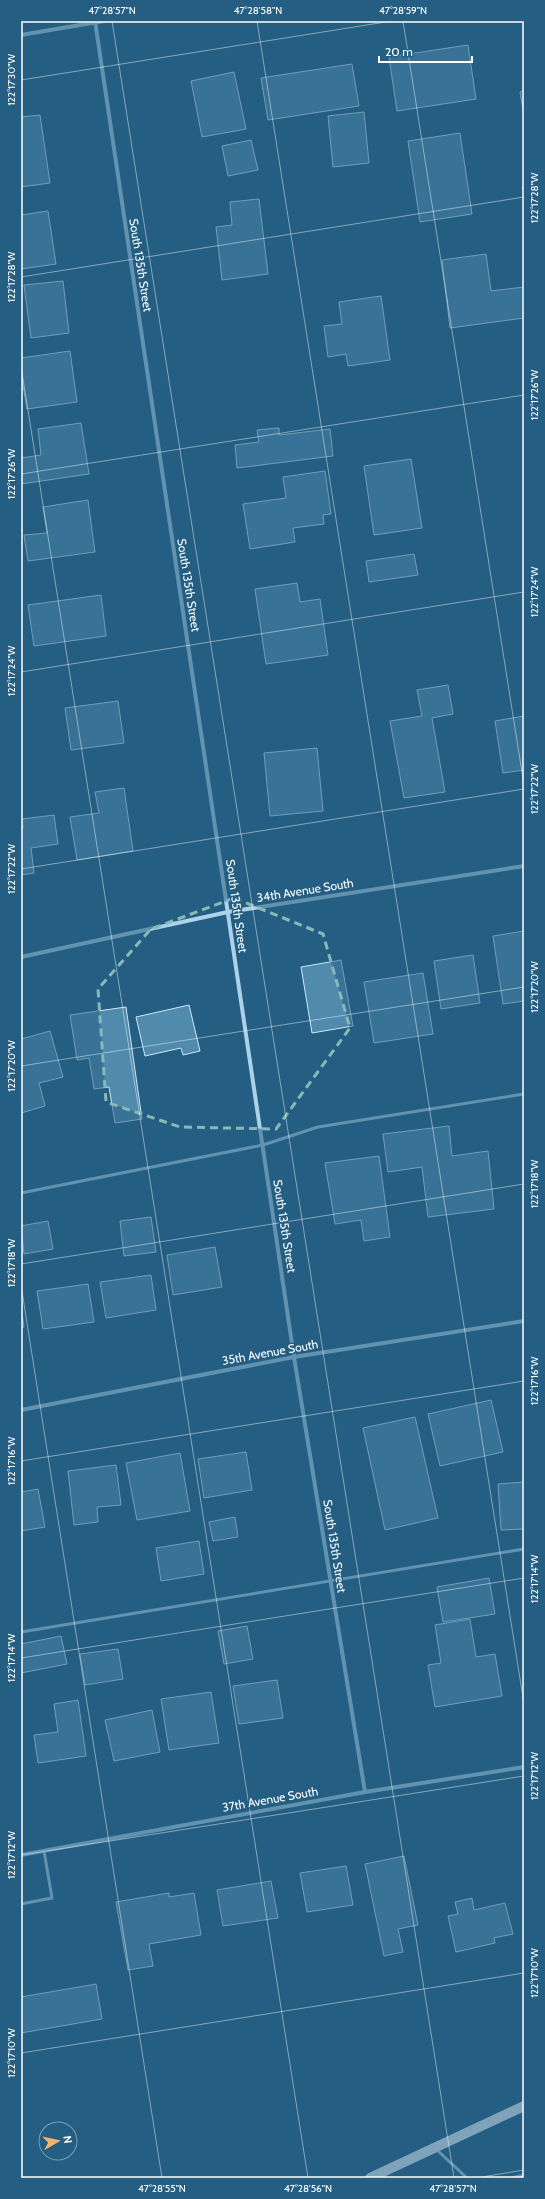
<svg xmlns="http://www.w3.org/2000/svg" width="545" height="2199" viewBox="0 0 545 2199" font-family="Cabin,sans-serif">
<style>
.building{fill:#508aad;stroke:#d0e8f6}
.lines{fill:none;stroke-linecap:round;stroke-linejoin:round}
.service{stroke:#acd2e8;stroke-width:3}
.minor{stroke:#acd2e8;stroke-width:4}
.primary{stroke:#eef7fd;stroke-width:10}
.marked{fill:none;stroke:#87bab6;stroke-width:3;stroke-dasharray:8 5;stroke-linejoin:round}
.ticks{fill:none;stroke:#fff;stroke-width:1;stroke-opacity:0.45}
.labels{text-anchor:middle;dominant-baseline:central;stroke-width:3;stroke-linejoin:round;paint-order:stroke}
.street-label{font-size:12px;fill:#fff;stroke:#245e83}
.neatline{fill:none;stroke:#fff;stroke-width:1.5}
.ticks-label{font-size:10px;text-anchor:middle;fill:#fff}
</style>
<rect width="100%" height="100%" fill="#245e83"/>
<!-- building -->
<path class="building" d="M468 45 476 99 397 111 389 57Z
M352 64 359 106 268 120 261 78Z
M234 72 246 129 202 137 191 81Z
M524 91V116L520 92Z
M364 112 369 163 333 167 328 116Z
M40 115 50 183 21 187V117Z
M460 133 472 214 420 222 408 141Z
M251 140 258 170 228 176 222 146Z
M259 199 268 274 222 280 216 227 232 225 230 202Z
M48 211 56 264 21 269V215Z
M486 254 491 291 524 287V318L450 328 442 260Z
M63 281 69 333 31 338 24 285Z
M381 296 390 360 348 366 346 354 328 357 324 326 342 324 339 302Z
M70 351 77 402 27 409 21 373V358Z
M81 423 89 474 21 484V458L41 455 38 429Z
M279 428V435L330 429 333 456 237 468 235 445 259 442 257 430Z
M411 459 422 528 374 535 364 466Z
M325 471 331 514 323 515 324 524 293 528 295 542 250 549 243 504 286 498 283 477Z
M88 500 95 552 28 561 24 535 47 533 43 507Z
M414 554 418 575 369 582 366 561Z
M297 583 300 602 320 599 328 655 266 664 255 589Z
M101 595 106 636 34 646 28 605Z
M448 685 453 714 432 718 445 792 404 798 390 721 422 716 417 690Z
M118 701 124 743 71 750 65 708Z
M524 716V770L503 773 495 721Z
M317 748 323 811 270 816 264 753Z
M124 788 133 851 77 860 70 817 99 813 95 792Z
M54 815 58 844 31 848 34 873 21 875V829L23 828 22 819Z
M524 931V1001L503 1004 493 936Z
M473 955 480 1003 441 1009 434 961Z
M341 960 353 1026 312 1033 301 967Z
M423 973 433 1034 374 1043 364 982Z
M189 1005 200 1051 183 1055 181 1048 145 1056 136 1017Z
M126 1007 142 1119 115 1123 109 1087 94 1089 89 1058 77 1060 70 1015Z
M50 1031 63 1077 39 1083 45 1106 21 1113V1039Z
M449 1126 452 1156 488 1151 494 1209 428 1217 422 1167 388 1172 383 1134Z
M379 1156 390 1237 364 1241 361 1220 335 1224 325 1163Z
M151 1217 156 1252 124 1256 120 1221Z
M48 1221 53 1249 24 1254 21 1226Z
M215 1247 222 1287 173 1295 167 1255Z
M151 1275 156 1310 106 1318 100 1282Z
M88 1284 94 1322 43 1329 37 1291Z
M21 1306 24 1327 21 1328Z
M491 1400 503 1452 440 1466 428 1414Z
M415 1417 438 1518 385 1530 363 1428Z
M246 1452 252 1490 204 1498 198 1459Z
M180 1453 190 1511 137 1520 126 1463Z
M116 1465 121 1505 97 1507 98 1522 74 1525 68 1471Z
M524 1482V1529L501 1530 498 1484Z
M38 1489 45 1527 21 1531V1492Z
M235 1517 238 1537 213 1541 209 1522Z
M199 1541 204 1574 161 1581 156 1548Z
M489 1578 495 1614 443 1622 437 1587Z
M470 1619 476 1657 495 1654 502 1696 435 1707 428 1665 441 1663 435 1625Z
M247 1626 253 1659 224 1664 218 1631Z
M61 1636 67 1664 21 1673V1644Z
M118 1649 123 1679 85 1685 80 1654Z
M277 1680 283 1718 239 1724 233 1686Z
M211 1692 219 1743 169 1750 161 1699Z
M78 1700 86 1756 38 1763 34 1735 58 1732 54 1704Z
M152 1710 160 1752 114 1761 105 1720Z
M404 1856 418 1925 398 1929 403 1952 384 1956 365 1864Z
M346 1866 353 1905 307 1912 300 1873Z
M271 1881 278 1918 223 1926 217 1890Z
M169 1893V1897L194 1893 201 1935 149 1944 153 1966 128 1970 116 1902Z
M472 1898 474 1910 505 1903 513 1934 494 1938 495 1943 456 1952 448 1916 458 1914 455 1902Z
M96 1984 102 2019 21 2033V1997Z"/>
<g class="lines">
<!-- service -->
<path class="service" d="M523 188H524
M21 1193 263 1145 318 1127 524 1094
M21 1632 524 1549
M21 1904 52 1898 44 1851
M437 2150 467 2178
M512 2178 524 2175"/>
<!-- minor -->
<path class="minor" d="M95 21 294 1357 365 1792
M21 35 104 21
M21 957 228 912 524 866
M21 1410 294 1357 524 1321
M21 1855 365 1792 524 1767"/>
<!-- primary -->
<path class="primary" d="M370 2178 524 2106"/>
</g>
<!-- marked area -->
<path d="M0 0H545V2199H0ZM234 898 323 934 350 1028 276 1129 180 1127 106 1102 98 989 151 929Z" fill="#245e83" fill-opacity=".55" fill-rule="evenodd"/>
<path class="marked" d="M234 898 323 934 350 1028 276 1129 180 1127 106 1102 98 989 151 929Z"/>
<!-- ticks -->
<path class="ticks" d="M112 21 454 2178M257 21 524 1704M403 21 524 785M21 80 392 21M21 277 524 197M21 366 308 2178M21 474 524 395M21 672 524 592M21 869 524 789M21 1066 524 987M21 1264 524 1184M21 1285 162 2178M21 1461 524 1381M21 1658 524 1578M21 1855 524 1776M21 2053 524 1973M476 2178 524 2170"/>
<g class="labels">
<!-- street labels -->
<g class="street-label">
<text transform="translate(141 265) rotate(81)">South 135th Street</text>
<text transform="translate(189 585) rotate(81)">South 135th Street</text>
<text transform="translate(305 890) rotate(-9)">34th Avenue South</text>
<text transform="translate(237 906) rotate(82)">South 135th Street</text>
<text transform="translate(285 1226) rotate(81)">South 135th Street</text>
<text transform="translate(270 1352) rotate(-10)">35th Avenue South</text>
<text transform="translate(335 1546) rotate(81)">South 135th Street</text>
<text transform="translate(270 1799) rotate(-10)">37th Avenue South</text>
</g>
</g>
<!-- border -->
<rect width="545" height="2199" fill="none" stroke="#245e83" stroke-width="44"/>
<!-- north arrow -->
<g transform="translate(58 2141) rotate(81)"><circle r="19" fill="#245e83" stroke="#7c9eb5"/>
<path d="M0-3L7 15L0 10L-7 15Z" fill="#f2b56f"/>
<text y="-6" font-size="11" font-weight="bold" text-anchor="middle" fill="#ffffff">N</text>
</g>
<!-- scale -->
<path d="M379 56v6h93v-6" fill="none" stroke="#ffffff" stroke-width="2"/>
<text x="385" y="56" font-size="12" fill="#ffffff" stroke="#245e83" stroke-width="3" paint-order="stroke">20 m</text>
<rect x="22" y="22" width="501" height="2155" class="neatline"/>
<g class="ticks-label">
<text x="112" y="14">47°28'57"N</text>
<text x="258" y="14">47°28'58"N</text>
<text x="403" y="14">47°28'59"N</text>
<text transform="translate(11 80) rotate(-90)" y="4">122°17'30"W</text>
<text transform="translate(534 198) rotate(-90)" y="4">122°17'28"W</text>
<text transform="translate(11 277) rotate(-90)" y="4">122°17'28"W</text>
<text transform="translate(534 395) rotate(-90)" y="4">122°17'26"W</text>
<text transform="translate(11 474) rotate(-90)" y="4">122°17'26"W</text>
<text transform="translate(534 592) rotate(-90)" y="4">122°17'24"W</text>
<text transform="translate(11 671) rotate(-90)" y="4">122°17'24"W</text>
<text transform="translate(534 789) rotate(-90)" y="4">122°17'22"W</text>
<text transform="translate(11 869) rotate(-90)" y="4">122°17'22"W</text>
<text transform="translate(534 987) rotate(-90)" y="4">122°17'20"W</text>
<text transform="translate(11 1066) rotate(-90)" y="4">122°17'20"W</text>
<text transform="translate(534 1184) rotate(-90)" y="4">122°17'18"W</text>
<text transform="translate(11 1263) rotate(-90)" y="4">122°17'18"W</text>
<text transform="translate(534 1381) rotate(-90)" y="4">122°17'16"W</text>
<text transform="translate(11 1461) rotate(-90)" y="4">122°17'16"W</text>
<text transform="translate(534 1579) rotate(-90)" y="4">122°17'14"W</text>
<text transform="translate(11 1658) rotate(-90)" y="4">122°17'14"W</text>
<text transform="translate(534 1776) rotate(-90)" y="4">122°17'12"W</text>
<text transform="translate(11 1855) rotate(-90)" y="4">122°17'12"W</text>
<text transform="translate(534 1973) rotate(-90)" y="4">122°17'10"W</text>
<text transform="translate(11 2053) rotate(-90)" y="4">122°17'10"W</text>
<text x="162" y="2192">47°28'55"N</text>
<text x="308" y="2192">47°28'56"N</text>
<text x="453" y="2192">47°28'57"N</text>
</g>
</svg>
